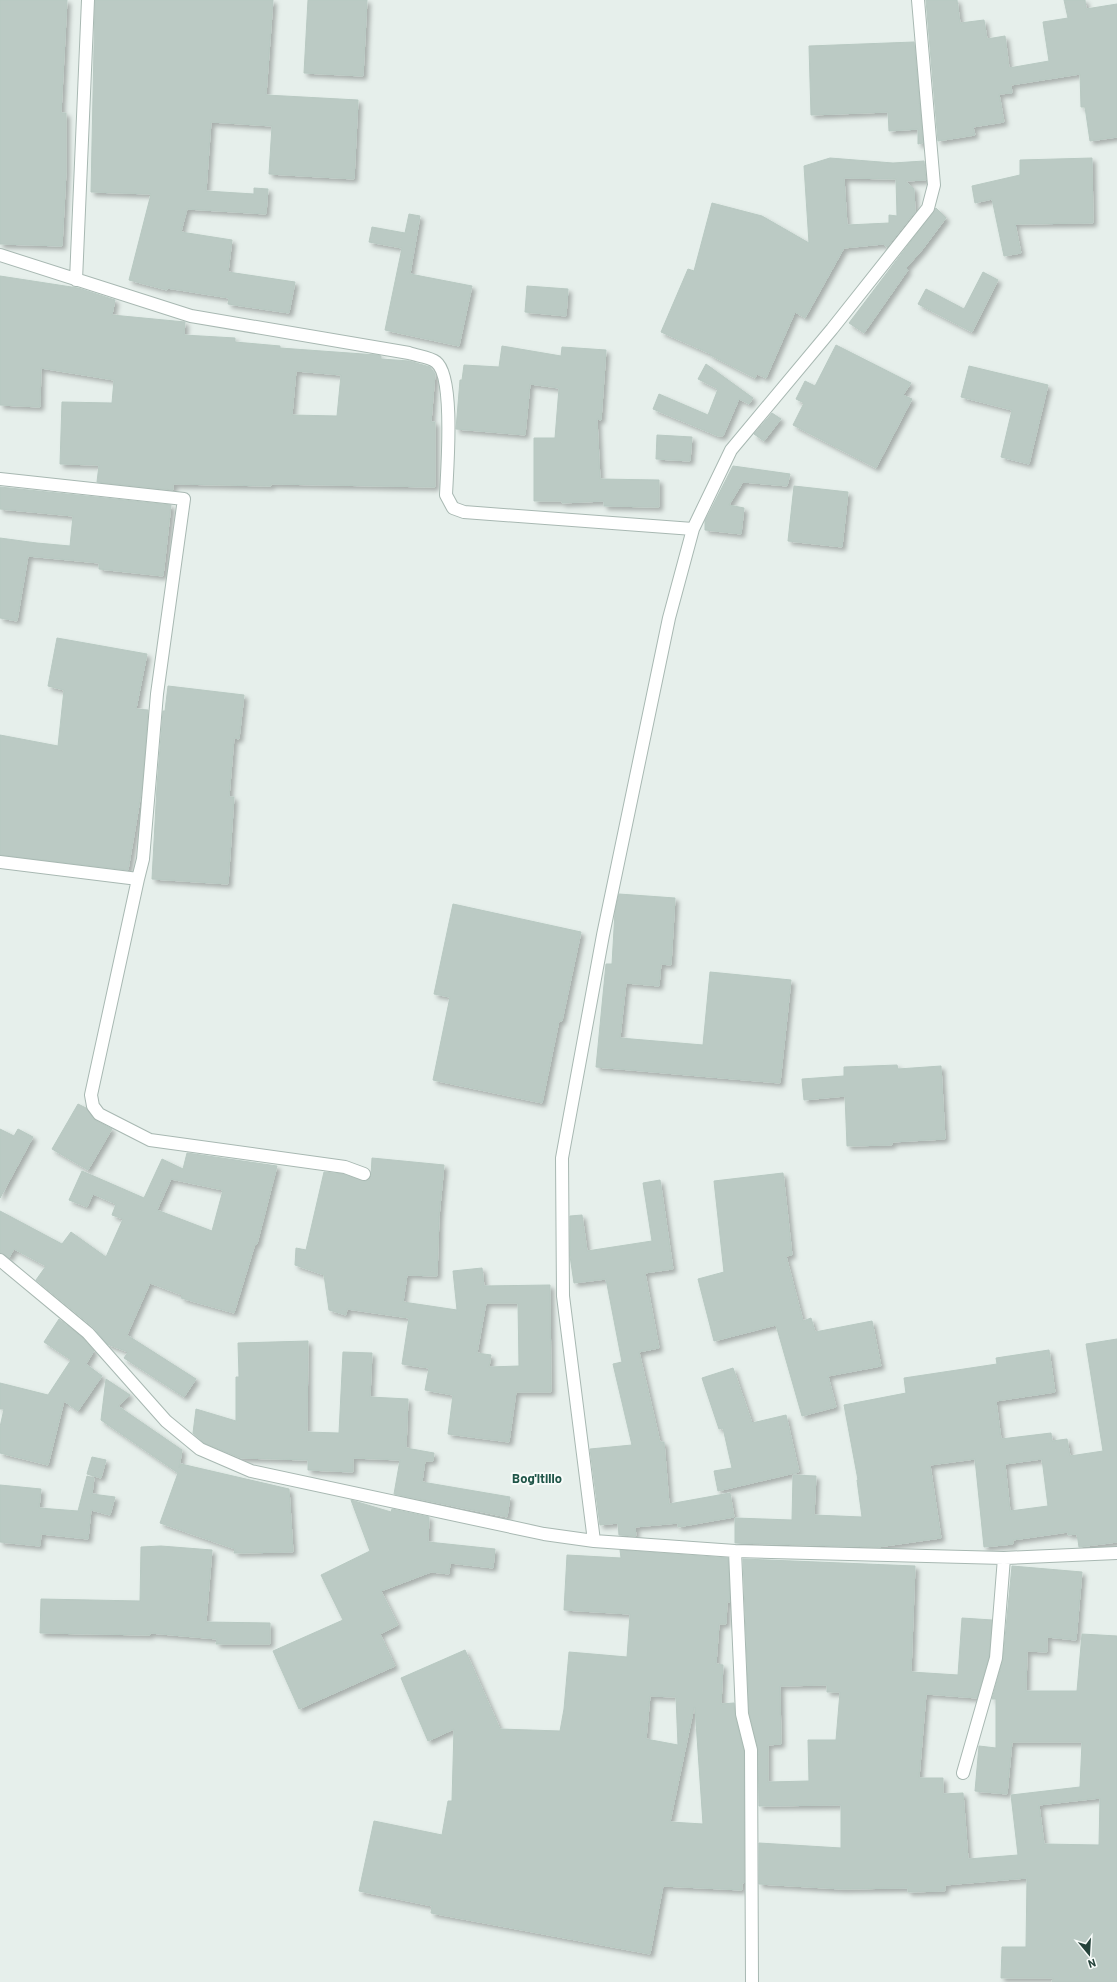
<svg xmlns="http://www.w3.org/2000/svg" width="1117" height="1982" viewBox="0 0 1117 1982" font-family="Barlow,sans-serif">
<style>
.building{fill:#bbcac4;stroke:#b8c9c2;fill-rule:evenodd;filter:url(#shadow)}
.lines{fill:none;stroke-linecap:round;stroke-linejoin:round}
.minor-casing{stroke:#a8b8b2;stroke-width:14}
.minor{stroke:#fff;stroke-width:12}
.labels{text-anchor:middle;dominant-baseline:central;stroke-width:4;stroke-linejoin:round;paint-order:stroke}
.quarter-label{font-size:13px;font-weight:bold;fill:#1f5548;stroke:#f7fbf9}
</style>
<defs>
<filter id="shadow"><feDropShadow dx="3.5" dy="3.5" stdDeviation="2" flood-color="#0004"/></filter>
</defs>
<rect width="100%" height="100%" fill="#e6efeb"/>
<!-- building -->
<path class="building" d="M0 0H67L61 113H66V172L62 246 0 244Z
M95 0H273L266 95 358 100 354 179 269 174 272 126 211 122 206 191 254 194V188L268 189 266 214 187 209 181 232 232 240 228 272 295 282 289 313 228 304 229 298 167 288V290L129 280 151 194 91 192Z
M308 0H367L363 76 304 73Z
M926 0H957L960 23 984 20 987 39 1005 36 1009 68 1049 61 1043 22 1068 18 1064 0H1085L1086 9 1117 4V137L1090 141 1085 107H1081L1080 74 1011 85 1012 93 999 94 1004 122 973 127 975 135 938 141Z
M914 42 923 143 918 144V129L889 131 888 112 811 115 809 46Z
M830 158 893 163 924 161 926 180 905 181 914 189 915 212 887 247 883 244 844 248 805 318 795 312 766 378 757 374 755 378 710 355 711 354 661 332 688 269 694 271 712 203 762 216 809 243 804 166ZM844 178 896 179 897 216 889 215V223L847 225Z
M1092 158 1093 223 1015 224 1021 253 1004 256 992 199 975 203 972 186 1020 175V160Z
M936 208 946 218 922 250 906 268 908 270 864 333 849 323Z
M409 214 420 216 410 274 472 286 459 346 385 330 402 248 369 242 372 227 405 233Z
M983 272 998 280 972 332 918 304 926 289 964 309Z
M0 276 78 288 115 300 112 315 185 322 184 335 235 338V342L280 346V348L377 355 381 356V359L409 361 430 367 435 374 431 422H435V487L271 484V486L173 484V490L97 482 99 465 60 464 62 402 112 403 114 380 41 368 40 407 0 405ZM296 371 341 375 337 416 292 415Z
M527 286 568 289 566 316 525 312Z
M836 345 911 383 903 395 912 399 876 468 793 425 804 403 796 399 805 381 815 386Z
M502 346 561 356 562 347 606 350 601 420 597 419 600 479 659 480V507L604 506V501L562 503V501H534V438H555L559 388 530 384 525 435 456 429 460 380H462L464 365 499 367Z
M706 364 753 398 749 404 739 399 723 436H718L653 409 659 394 708 415 718 389 698 379Z
M969 366 1048 385 1029 464 1001 457 1012 410 961 397Z
M772 413 781 419 764 441 754 434Z
M657 435 692 437 690 461 656 459Z
M733 466 790 474 787 486 743 482 729 505 744 508 741 534 705 530V521Z
M794 486 848 492 842 547 788 541Z
M0 487 171 505 163 576 99 569V563L28 556 17 621 0 618V538L37 543 70 546 73 516 0 509Z
M57 638 147 654 136 709 148 710 142 788 128 870 0 855V735L58 746 64 690 48 686Z
M168 686 244 695 239 739 234 738 229 797H234L228 884 152 879 157 786 163 711H165Z
M619 894 675 898 671 965 661 964 659 986 626 983 620 1038 703 1045 710 972 791 980 780 1083 596 1067 606 964H612L615 912Z
M453 904 581 932 562 1021H559L542 1103 433 1080 450 997 434 994Z
M897 1065 898 1069 941 1066 945 1139 892 1142V1145L847 1146 845 1096 804 1100 802 1079 844 1076V1067Z
M78 1104 86 1108 95 1120 112 1129 88 1170 52 1149Z
M0 1129 14 1136 18 1129 33 1137 0 1198Z
M187 1153 277 1166 257 1244H255L234 1313 181 1298 182 1295 150 1283 127 1335 196 1379 184 1397 124 1358 128 1352 107 1344 93 1327 36 1280 46 1266 14 1249 9 1258 0 1253V1211L62 1244 71 1232 106 1257 123 1219 112 1215 116 1204 93 1194 87 1207 69 1200 82 1171 144 1198 162 1159 183 1169ZM171 1179 223 1190 212 1231 157 1210Z
M372 1158 444 1165 439 1217 437 1276 407 1275 403 1302 457 1310 453 1271 482 1268 484 1286 550 1285 551 1392H516L509 1442 448 1434 453 1395 425 1390 429 1368 402 1364 409 1318 347 1309 346 1315 329 1310 324 1275 295 1265 296 1248 306 1250 324 1172 343 1174 366 1181 371 1176ZM486 1303H518L519 1366 489 1367 491 1355 477 1353Z
M783 1173 792 1255 786 1256 803 1321 811 1318 815 1332 872 1321 881 1366 828 1376 836 1407 802 1416 776 1325 714 1341 698 1279 724 1272 714 1181Z
M660 1180 673 1269 645 1273 659 1348 639 1352 660 1442H664L669 1504 730 1493 734 1517 678 1527V1523L635 1527 636 1536 619 1535 618 1523 600 1525 590 1449 632 1445 613 1364 622 1362 606 1279 574 1283 570 1256V1216L582 1215 587 1251 652 1241 643 1183Z
M59 1319 83 1338 94 1351 86 1364 102 1376 78 1411 64 1401 48 1465 0 1453V1427L4 1409H0V1383L48 1395 71 1360 44 1342Z
M1117 1339V1542L1079 1547 1077 1534 1068 1535V1532L1013 1540V1544L984 1547 975 1459 930 1465 941 1538 878 1547 735 1543V1518L792 1520 793 1475 816 1476 814 1515 862 1517 857 1480H858L844 1405 906 1393 904 1378 997 1364 996 1358 1049 1350 1055 1392 996 1401 1001 1439 1051 1433 1052 1441 1067 1439 1070 1456 1103 1451 1086 1344ZM1042 1459 1048 1506 1010 1511 1005 1464Z
M308 1341 307 1432 339 1433 343 1352 372 1353 370 1397 408 1399 406 1448 434 1453 433 1461H425L422 1482 510 1497 507 1517 394 1494 400 1460 353 1458V1472L308 1470V1460L241 1458 204 1443 193 1433 196 1409 236 1421V1377H239L238 1343Z
M733 1368 752 1423 786 1415 799 1472 718 1491 714 1471 732 1468 723 1428 719 1429 702 1378Z
M106 1379 130 1395 118 1406 182 1450 179 1468 181 1464 289 1489 293 1552 234 1553 235 1549 160 1523 178 1473 101 1420Z
M92 1457 106 1460 101 1478 87 1474Z
M87 1476 94 1478 92 1494 115 1497 110 1515 91 1510 88 1539 41 1534 40 1546 0 1542V1485L41 1489 39 1508 78 1511Z
M351 1500 391 1512 392 1509 429 1517 428 1542 495 1549 493 1568 450 1563 449 1574 431 1572 381 1591 398 1625 380 1634 395 1666 299 1709 273 1651 343 1620 321 1575 370 1551Z
M161 1546 212 1550 206 1622 270 1623V1644H216L217 1639 150 1633V1635L40 1633 41 1599 140 1601 141 1547Z
M620 1550 728 1558 730 1602H727L726 1624H719L716 1664 723 1665 721 1704 734 1703 735 1716 744 1751V1883L742 1882V1890L663 1886 650 1954 431 1913 432 1906 359 1891 374 1821 442 1835 448 1801H452L454 1729 428 1741 401 1678 465 1650 500 1729 560 1731 564 1709 569 1652 627 1657 630 1614 564 1610 567 1555 621 1558ZM650 1696 676 1697 678 1745 646 1739ZM694 1707H695L703 1824 670 1822Z
M743 1559 915 1566 911 1672 958 1675 962 1618 992 1620 989 1657 977 1698 926 1694 919 1778H943V1794L963 1793 968 1859 1018 1855 1011 1795 1080 1787 1082 1742H1012L1007 1794 975 1791 979 1746 996 1748V1699H992L1003 1659 1012 1566 1082 1572 1076 1640 1047 1637V1652L1027 1651 1026 1691H1077L1082 1634 1117 1636V1982H1052L1053 1978H1001L1002 1947H1026L1027 1878 945 1885V1891L908 1892V1888L842 1889 759 1884V1843L841 1848V1805L759 1806 758 1750 749 1713ZM827 1685V1692H840L836 1740H808L809 1781 768 1782V1745L781 1744 780 1686ZM1100 1798 1099 1845 1044 1844 1039 1805Z"/>
<g class="lines">
<!-- minor casing -->
<g class="minor-casing">
<path id="minor" d="M0 255 191 316 409 353C417 356 430 357 436 362 455 376 447 470 446 495L453 508 464 512 693 529
M76 280 88 0
M0 479 184 499 157 694 143 859 138 879 0 862
M138 879 91 1095 93 1106 99 1114 150 1140 345 1167 364 1174
M0 1260 88 1333 166 1421 200 1449 251 1471 544 1534 594 1541 735 1551 1004 1558 1117 1553
M594 1541 563 1296 562 1158 603 935 669 618 693 529 731 450 832 329 928 208 934 185 918 0
M735 1551 742 1714 751 1750 752 1982
M963 1773 996 1658 1004 1558"/>
</g>
<!-- minor -->
<use href="#minor" class="minor"/>
</g>
<g class="labels">
<!-- quarter labels -->
<g class="quarter-label">
<text x="537" y="1478">Bog'itillo</text>
</g>
</g>
<!-- north arrow -->
<g transform="translate(1089 1954) rotate(162)" stroke="#f7fbf9" stroke-width="3" paint-order="stroke">
<path d="M0-3L7 15L0 10L-7 15Z" fill="#24423a"/>
<text y="-6" font-size="11" font-weight="bold" text-anchor="middle" fill="#24423a">N</text>
</g>
</svg>
